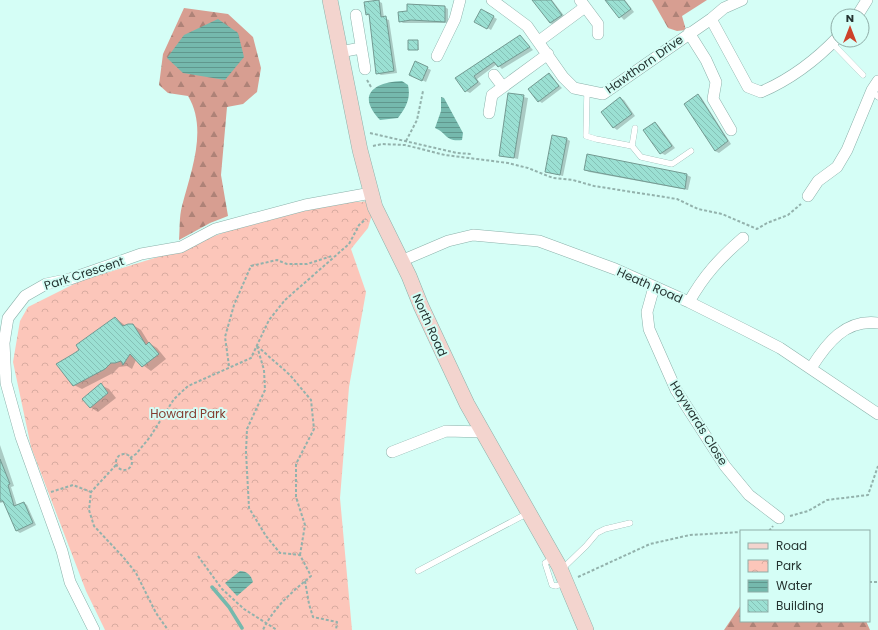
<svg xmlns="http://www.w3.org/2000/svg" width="878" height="630" viewBox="0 0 878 630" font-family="Poppins,sans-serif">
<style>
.forest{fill:url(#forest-firs)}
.park{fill:url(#park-crowns)}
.water{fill:url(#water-rules)}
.shadow{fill:#0003}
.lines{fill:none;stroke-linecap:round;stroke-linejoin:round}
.stream{stroke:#75b9ad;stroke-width:3.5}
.building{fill:url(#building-back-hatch);stroke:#749a92}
.lane-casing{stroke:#8bb1aa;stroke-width:6}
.street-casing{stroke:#8bb1aa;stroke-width:12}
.secondary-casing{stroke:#8bb1aa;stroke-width:16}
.path{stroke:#93b2ac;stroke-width:2;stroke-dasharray:3 2;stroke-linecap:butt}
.lane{stroke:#fff;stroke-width:5.5}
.street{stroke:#fff;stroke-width:11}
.secondary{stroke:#f3d4ce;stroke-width:15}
.labels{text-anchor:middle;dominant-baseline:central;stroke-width:4;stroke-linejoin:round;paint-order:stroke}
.street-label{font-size:12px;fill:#253431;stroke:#d5fef6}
.park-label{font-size:12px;fill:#833c2f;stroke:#d5fef6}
</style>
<defs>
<pattern id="forest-firs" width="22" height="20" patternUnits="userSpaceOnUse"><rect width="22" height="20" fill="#d79e91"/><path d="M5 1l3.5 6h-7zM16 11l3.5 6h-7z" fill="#ae8277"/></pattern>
<pattern id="park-crowns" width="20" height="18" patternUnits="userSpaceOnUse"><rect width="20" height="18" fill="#fcc6ba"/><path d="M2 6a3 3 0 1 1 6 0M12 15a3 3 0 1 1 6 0" fill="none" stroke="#d8aba0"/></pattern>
<pattern id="water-rules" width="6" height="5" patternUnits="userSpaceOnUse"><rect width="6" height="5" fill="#75b9ad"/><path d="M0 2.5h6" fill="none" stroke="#60978d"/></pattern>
<pattern id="building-back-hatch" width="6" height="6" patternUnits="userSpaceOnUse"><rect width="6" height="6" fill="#9be0d3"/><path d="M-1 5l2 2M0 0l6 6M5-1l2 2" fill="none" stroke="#85c1b6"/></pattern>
</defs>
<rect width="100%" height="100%" fill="#d5fef6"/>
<!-- forest -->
<path class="forest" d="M652 0H707L682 16 686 30 677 31 668 28Z
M184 8 228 14 253 37 261 68 257 92 243 104 227 107 221 175 228 216 210 223 179 240C180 229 179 217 182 206 191 171 208 129 188 96L168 93 159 85 163 54Z
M741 605V621H866L870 630H724Z"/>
<!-- park -->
<path class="park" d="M376 201 368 228 351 249 366 292 349 387 340 498 352 630H105L86 591 31 447 13 362 20 321 28 307 80 281 161 256 249 223 332 203Z"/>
<!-- water -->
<path class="water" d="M218 19 238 33 244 57 225 80 183 73 167 58 184 35Z
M402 81 408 85C411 99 406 107 398 118L380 120C356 95 374 82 402 81Z
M441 97 444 98 463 133 462 140C445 142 447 133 435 128L441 111Z
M240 571C247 571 251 575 253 582L237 596 225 583Z"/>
<!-- shadow -->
<path class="shadow" d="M533 0H552L565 17 554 25 550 23Z
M605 0H625L634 12 624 20Z
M378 1 382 3 384 18 389 20 397 73 381 75 377 73 370 16 367 14Z
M445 7 448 9V23H403L400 21Z
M482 10 497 19 491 30 475 21Z
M520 36 533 50 502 69 497 64 477 79 481 84 470 93 466 91 457 79Z
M418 41 419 50H411Z
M427 68 431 70 426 82 414 76Z
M549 75 562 88 542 103 539 101Z
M509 94 528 98 518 159 500 155Z
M698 95 701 97 731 144 719 153 715 151Z
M620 98 624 100 635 116 617 130 613 127Z
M655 123 658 125 675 148 665 155 661 153Z
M567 139 570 141 563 176 550 173 546 171Z
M588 155 687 175 691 177 688 190 589 172 585 170Z
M115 318 126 326 133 325 141 330 149 343 157 348 166 359 151 371 136 360 132 369 127 366 119 367 113 373 82 389 74 385V355Z
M101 385 109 389 116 398 98 412 90 407Z
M0 445 14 486 11 487 17 506 24 503 27 505 36 525 20 533 17 531 4 502 0 503Z"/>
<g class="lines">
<!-- stream -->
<path class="stream" d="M212 587 229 607 242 628"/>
</g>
<!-- building -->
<path class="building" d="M379 0 381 17 386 16 394 71 376 74 369 14 366 15 364 2Z
M532 0H551L562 15 550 23Z
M605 0H624L631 9 619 18Z
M407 4 445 6V22L411 20 399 22 398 12 407 11Z
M481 9 494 16 487 29 474 22Z
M520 35 530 47 498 67 494 62 474 76 478 82 465 92 455 78Z
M408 40H418V50H408Z
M415 61 428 67 422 81 409 75Z
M549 73 559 86 538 102 528 89Z
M508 93 524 95 514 158 499 156Z
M698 94 728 141 715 151 684 104Z
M620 97 632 114 613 128 601 112Z
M655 122 672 146 660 154 643 130Z
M552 135 567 138 560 175 545 172Z
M587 154 687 174 685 189 584 170Z
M115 317 123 326 128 324H133L146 345 149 342 159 354 142 367 130 354 123 365 121 361 115 363H111L105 369 73 386 56 364 73 354 79 350 76 345Z
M101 383 108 393 90 408 82 399Z
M0 459 10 484 8 485 14 506 24 502 33 523 16 531 3 501H0Z"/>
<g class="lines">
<!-- lane casing -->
<g class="lane-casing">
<path id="lane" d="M832 43 863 75
M872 90 878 97
M587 92 586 136 596 139 632 146 641 157 672 164 691 151
M632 146 635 128
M554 557 545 563 552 585 556 586 564 583
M561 570 586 546 597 533 605 529 630 523
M418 571 528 513"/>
</g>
<!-- street casing -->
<g class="street-casing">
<path id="street" d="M492 0 527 26 563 77 574 88 603 94 711 19 724 8 742 0
M580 0 598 24V34
M356 15 365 69
M857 16 867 0
M711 19 748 87 761 92C789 80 817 59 838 37
M689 33 706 60 716 82 713 99 731 130
M539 41 585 7
M340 52 361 48
M437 56 455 19 460 0
M494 75 503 87
M489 113 492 95 548 54
M808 196 818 181 837 167 847 150 872 90 878 81
M401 261 448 241 473 235 539 241 615 269 689 302 745 330 780 348 878 414
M654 287 647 312 649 329 676 390 725 466 749 495 779 518
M689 302C704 275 720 258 743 238
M811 368C827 343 845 319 878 323
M392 452 446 431 483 432
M94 630 70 582 62 551 21 437 6 383 4 343 8 318 25 296 46 284 70 279 141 254 181 247 215 229 305 205 371 193"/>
</g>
<!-- secondary casing -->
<g class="secondary-casing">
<path id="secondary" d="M330 0 360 150 375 207 409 276 421 306 467 404 559 566 586 630"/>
</g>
<!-- path -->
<path class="path" d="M367 80 371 87
M370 133 457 153 471 154
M406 141 417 120 423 91
M373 146 382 144 405 145 445 155 508 163 528 168 553 178 573 180 594 186 677 199 698 209 722 214 757 229 767 223 788 215 801 204
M257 346 264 370 265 390 247 429 246 452 249 508 266 536 280 553 300 555 311 576C293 591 273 608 263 630
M257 346 290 375 311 400 314 429 296 464V497L305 525 300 555
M229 366 225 337 234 305 251 266 277 260 287 264H307L332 256
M116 462a8 8 0 1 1 16 0a8 8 0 1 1-16 0Z
M130 458 136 454 150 437 174 399 188 386 251 358 269 320 285 300 349 244 359 225 366 219
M116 465 91 492 89 510 94 526 124 558 136 573 156 613 168 630
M51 492 73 485 91 492
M790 516 808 511 827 500 868 495 878 466
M769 531 773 526
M198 556 222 589 244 609 277 630
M578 577 650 544 690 535 741 532
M305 581 309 604 313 617 337 622 336 630
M869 582H878"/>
<!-- lane -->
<use href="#lane" class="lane"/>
<!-- street -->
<use href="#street" class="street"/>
<!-- secondary -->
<use href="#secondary" class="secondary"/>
</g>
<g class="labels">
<!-- street labels -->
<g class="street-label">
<text transform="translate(644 64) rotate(-35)">Hawthorn Drive</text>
<text transform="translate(84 273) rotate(-18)">Park Crescent</text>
<text transform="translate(650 285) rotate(24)">Heath Road</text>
<text transform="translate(430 325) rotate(66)">North Road</text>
<text transform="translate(699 423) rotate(58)">Haywards Close</text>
</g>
<!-- park labels -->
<g class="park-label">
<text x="188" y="413">Howard Park</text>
</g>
</g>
<!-- legend -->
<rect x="740" y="530" width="130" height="92" fill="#d5fef6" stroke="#8fada7"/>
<rect x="748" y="543" width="20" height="6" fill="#f3d4ce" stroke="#8fada7"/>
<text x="776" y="550" font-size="12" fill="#253431">Road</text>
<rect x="748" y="560" width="20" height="12" fill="url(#park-crowns)" stroke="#8fada7"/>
<text x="776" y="570" font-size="12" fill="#253431">Park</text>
<rect x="748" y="580" width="20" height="12" fill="url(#water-rules)" stroke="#8fada7"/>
<text x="776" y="590" font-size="12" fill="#253431">Water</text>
<rect x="748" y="600" width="20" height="12" fill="url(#building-back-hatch)" stroke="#8fada7"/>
<text x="776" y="610" font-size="12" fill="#253431">Building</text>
<!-- north arrow -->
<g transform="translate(850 28)"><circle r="19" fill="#d5fef6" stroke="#8fada7"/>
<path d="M0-3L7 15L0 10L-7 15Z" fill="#cd422a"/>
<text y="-6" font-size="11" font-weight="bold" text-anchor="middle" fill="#253431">N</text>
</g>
</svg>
